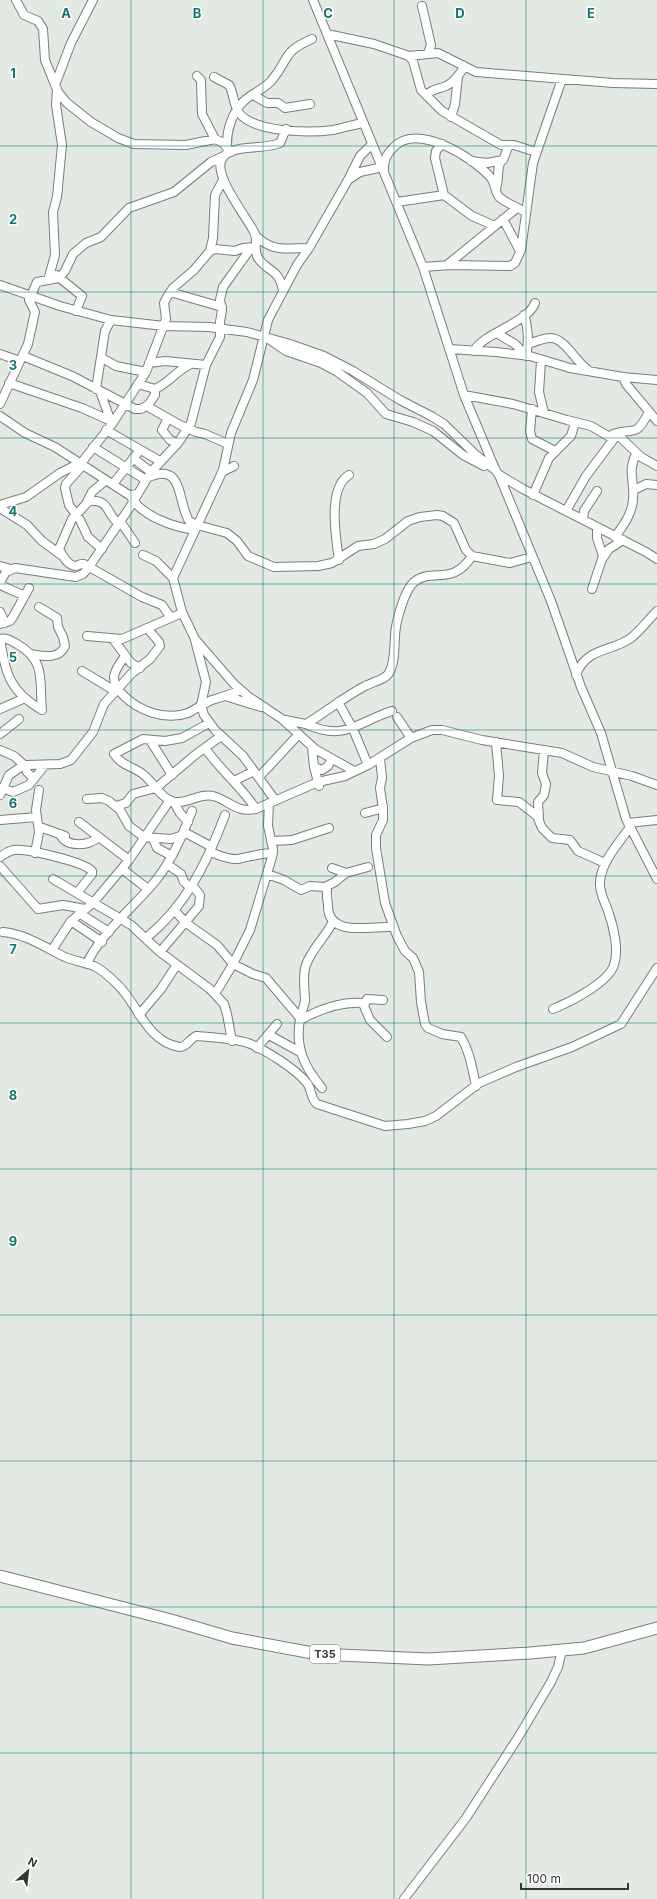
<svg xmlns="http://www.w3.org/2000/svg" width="657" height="1899" viewBox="0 0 657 1899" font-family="Inter,sans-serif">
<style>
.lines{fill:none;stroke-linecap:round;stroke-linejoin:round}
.minor-casing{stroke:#787e78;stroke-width:10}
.highway-casing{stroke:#787e78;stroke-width:13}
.minor{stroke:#fff;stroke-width:8}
.highway{stroke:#fff;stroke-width:11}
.grid{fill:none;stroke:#0f766e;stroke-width:1;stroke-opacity:0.55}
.labels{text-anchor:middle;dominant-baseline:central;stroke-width:3;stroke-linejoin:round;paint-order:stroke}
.shield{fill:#fff;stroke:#717270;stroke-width:1}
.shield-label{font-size:11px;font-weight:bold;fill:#343633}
.grid-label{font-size:13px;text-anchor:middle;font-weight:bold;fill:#0f766e;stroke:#fff;stroke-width:3;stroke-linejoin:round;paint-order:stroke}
</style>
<rect width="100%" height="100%" fill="#e3eae3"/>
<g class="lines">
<!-- minor casing -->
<g class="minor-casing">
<path id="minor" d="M16 0 24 15 38 21 43 29 45 60 58 92 67 103 91 122 118 138 134 144 186 145 215 139 222 142 231 152
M313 0 423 267 464 395 495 469 498 474 523 489 646 552 657 559
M422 6 431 45 428 53
M327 34 374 44 409 56 413 61 421 90 442 111 501 145H514L536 152
M409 56 438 53 476 72 613 83 657 84
M197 76 201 80 202 114 215 139
M214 77 229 85C234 93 233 105 239 113 255 133 310 133 333 130 343 128 353 125 362 123
M55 85 71 43 93 0
M253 95 267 103H278L285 108 310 104
M426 95C432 89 439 89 446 86 454 82 460 74 464 67
M451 117 455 104 458 76
M442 144 436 151 435 158 444 195 472 216 495 226
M227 148C226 132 232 111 245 100 253 93 266 88 272 80 290 58 282 52 312 39
M471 161 487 163 503 160 509 145
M384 169C384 160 386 155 393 148 416 121 474 158 491 178 495 183 495 192 499 197 506 203 518 208 526 212
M349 178 360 156 372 144
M496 188C500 178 496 170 501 161
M397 202 444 195
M503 219 520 251
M255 235C273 253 286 248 309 248
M210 251 215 249 235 251 243 248 254 247
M447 265 517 208
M423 267 451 265 510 266 515 263 521 250 533 163 562 79
M56 275 82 296 76 311
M48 280 55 255 53 212 57 197 62 145 56 105 57 89
M0 285 60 306 111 320 164 326 209 327 247 332 290 344 324 356 353 371 400 400 431 416 444 424 476 455 494 469
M283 290C278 267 268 273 258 258 253 250 258 242 255 234 249 219 208 171 224 156 236 144 264 150 280 143L286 129
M170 292 222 307
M524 315C529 330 529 342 526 356
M498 334 515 344 526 356
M270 340 286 351 321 363 336 371 367 393 386 414 413 422 433 431 463 455 484 466
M528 344C535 342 543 338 550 338 564 337 576 362 587 369
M449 349 496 352 530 356 570 368 623 377 657 380
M474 351C483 333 528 323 535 303
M0 354 20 361
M23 356 72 376 135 409H141L148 405
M102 358 116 366 146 372
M541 361 539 392 544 413
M149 363 165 361 206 365
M623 377 626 384 657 421
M9 383 82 408 111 421
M138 384 155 389C169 383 177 370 191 364
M96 389 105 331 111 320
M155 389V395L148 405 150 408 180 425 196 432 205 434 228 444
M100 391 111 422
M464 395 513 404 567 420 591 426 608 436 620 437 641 457 657 466
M0 404 28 344 35 312 29 300 37 282 59 278 65 271 73 254 86 243 101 237 129 208 174 192 211 162 224 156
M532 409 530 431 532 439 555 451
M0 416 25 433 55 447 129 495 138 494
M168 418 162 430 170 440 178 443
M106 430 160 461
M613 434C636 426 634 440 649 412
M93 447 146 480
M133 458 151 472
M83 465 66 484 65 488 69 505 80 520 88 537 102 549
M222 472 234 466
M499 475 551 601 581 687 601 733 626 819 657 879
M149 477C184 462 177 501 189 521L197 525 227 533 237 541 248 556 274 567 318 566 332 563 358 546 374 544 385 539 408 521 420 517 437 515 443 516 454 523 466 550 472 556 510 563 532 557
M113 484 140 450
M634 490 646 484 657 485
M533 495 549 458 571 436 575 423
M131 497C143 517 174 527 195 530
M87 502 92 492 106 480
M0 505 26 497 60 473 82 462 112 424 146 372 166 319 164 303 167 297 173 288 194 270 210 251 213 238 215 195 223 180
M0 508 27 525 42 541 61 555
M566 511 586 476 616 436
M583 519 584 511 597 491
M120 521 135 543
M119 524C106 514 110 499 89 501L72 519 59 549C62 555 67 565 75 566 79 566 80 563 84 564L142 597 162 605 171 618
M615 537C623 526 632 514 633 500 635 480 627 473 636 454
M143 555 156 561 173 578
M603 558 609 549 623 540
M339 560C336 538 327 488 349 475
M0 566 11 569
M0 582 6 572 15 568 76 577 83 574 89 567 130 507 151 472 178 443 191 423 206 365 220 337V322L222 310 220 300 223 287 251 248
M0 585 25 596
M592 589 603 556 597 538V528
M0 612 5 623
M0 624 10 621 13 617 29 588
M87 636 122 639 182 613
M0 639C6 637 12 641 17 644 47 661 39 682 42 710
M0 639C6 674 9 691 42 710
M113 639 131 663 140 668
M195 640 206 682 201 705 204 715 215 730 243 756 275 800
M31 654C43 656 59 660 65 646L63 637 58 627 57 618 39 607
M125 656C114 671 108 680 123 695 139 711 165 721 188 713 196 709 204 703 212 700 222 697 232 694 241 690
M82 671 115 691
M576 675C586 647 612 652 631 638 641 630 648 620 657 611
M225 696 261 707
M338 702 353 729 368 765
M0 709 25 698
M397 717 411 738
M285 720 306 724C326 712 344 697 365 686 372 682 385 680 389 673 395 663 394 648 395 637 395 624 404 591 414 582 433 567 452 587 472 556
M209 723 182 738 165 741 143 739 114 754C123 767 133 766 144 775 154 783 162 801 177 802 189 803 200 793 213 796 231 801 235 813 256 809L318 782 345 776 368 765 411 738 432 730H442L482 740 562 753 593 767 632 776 657 785
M306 724C345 742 357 722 392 711
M0 734 19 719
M150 740 172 775
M496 742 499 776 497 800 519 802 537 816 542 828 552 838 570 840 578 851 605 863
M312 747 314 767 319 786
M205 748C220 770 241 786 256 809
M0 750 14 756 24 765H27L60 764 71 760 93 732 104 704 132 673 150 659 160 646 159 642 147 628
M380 758 382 778 380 788 383 809V820L376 835V848L385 903 397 936 405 951 413 958 419 972 421 1002 425 1024 428 1028 442 1034 461 1037C470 1052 472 1068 476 1086
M26 765 27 772 34 779
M314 767 322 770 328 766 331 760
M354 771 315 749 282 719 249 697 234 684 195 639 182 612 173 578 223 470 231 433 253 380 268 320 297 265 309 248 348 180 360 172 383 167
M259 777 299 734
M234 781 254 771
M2 788 13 792 29 785 45 765
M0 795 9 775 24 765
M87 799 102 798 109 801 120 810 129 826 144 837 171 839 183 835
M174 802 180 813 188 822
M116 806 126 803 133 794 156 788 195 755 221 736
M365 813 380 809 383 806
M539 819 538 802 544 795 546 784 542 773 544 750
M0 820 37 817
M79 822 129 860
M628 823 657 820
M40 827 65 836
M184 832 212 847
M60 834C66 848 89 846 99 837
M153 839 157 848 172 856
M272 841 292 840 329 828
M210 852C219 855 228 860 238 859 250 857 260 853 273 853
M35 853 39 832 36 810 39 790
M0 857C4 854 9 851 14 850 26 848 84 862 92 871V874L77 893
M167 864 181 874 184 882 191 888
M0 866 38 909 63 905 85 909
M332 868 346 873 368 867
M122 869 148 889
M267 874 284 880 301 890 310 886 325 887 335 882 346 873
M53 879 131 925 160 952 210 989 224 1004 227 1014 232 1041
M328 886C325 893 328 899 328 907 329 937 370 926 390 927
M175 911 186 923 217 945 233 964 253 974 266 978 300 1018
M79 913 109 932
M71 921 102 942
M3 932C26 934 44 947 65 957 74 961 84 962 94 966 103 970 111 978 118 985 138 1004 146 1041 179 1047 185 1048 190 1039 196 1036 209 1037 236 1039 248 1043 264 1049 296 1069 307 1083 312 1089 310 1098 317 1104L385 1126 408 1124 425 1121 436 1116 479 1083 516 1067 572 1047 621 1024 657 968
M146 938C186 906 207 862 225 815
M52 950 71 921 93 903 129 860 170 800
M160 952 199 906 200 895 193 886
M87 964C97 937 138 903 157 879 173 858 182 836 192 811
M215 994 233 964 250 930 272 857 273 849 268 826 269 803
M383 1000 367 999 364 1006 370 1020 387 1037
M553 1009C570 1002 608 983 614 965 619 951 614 928 609 914 606 903 599 894 600 882 601 862 619 843 630 827
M139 1015 161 989 176 966
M300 1020C320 1009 341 1001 364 1003
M269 1035 300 1052
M257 1048 277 1024
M322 1088C304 1067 295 1047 300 1019 301 1013 304 1007 305 1001 305 989 302 976 306 965 312 948 326 937 333 921
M404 1899 466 1818 519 1736 551 1682 558 1667 562 1650"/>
</g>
<!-- highway casing -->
<g class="highway-casing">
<path id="highway" d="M0 1576 171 1620 232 1638 318 1654 428 1659 530 1653 584 1648 657 1628"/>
</g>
<!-- minor -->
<use href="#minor" class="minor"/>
<!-- highway -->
<use href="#highway" class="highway"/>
</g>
<!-- grid -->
<path class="grid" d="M131 0V1899M263 0V1899M394 0V1899M526 0V1899M0 146H657M0 292H657M0 438H657M0 584H657M0 730H657M0 876H657M0 1023H657M0 1169H657M0 1315H657M0 1461H657M0 1607H657M0 1753H657"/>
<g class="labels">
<!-- shield labels -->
<rect class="shield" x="310" y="1645" width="30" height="18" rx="3"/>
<g class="shield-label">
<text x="325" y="1654">T35</text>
</g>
</g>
<g class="grid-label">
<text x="66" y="18">A</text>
<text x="197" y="18">B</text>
<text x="328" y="18">C</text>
<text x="460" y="18">D</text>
<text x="591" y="18">E</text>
<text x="13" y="78">1</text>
<text x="13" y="224">2</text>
<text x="13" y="370">3</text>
<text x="13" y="516">4</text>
<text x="13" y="662">5</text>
<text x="13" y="808">6</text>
<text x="13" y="954">7</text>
<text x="13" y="1100">8</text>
<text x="13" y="1246">9</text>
</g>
<!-- north arrow -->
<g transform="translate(28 1871) rotate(28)" stroke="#ffffff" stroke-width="3" paint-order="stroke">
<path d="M0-3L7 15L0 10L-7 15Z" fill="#343633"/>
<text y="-6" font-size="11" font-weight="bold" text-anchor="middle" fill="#343633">N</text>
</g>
<!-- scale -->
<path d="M521 1883v6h107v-6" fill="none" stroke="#343633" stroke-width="2"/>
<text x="527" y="1883" font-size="12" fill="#343633" stroke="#ffffff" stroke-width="3" paint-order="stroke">100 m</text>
</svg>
